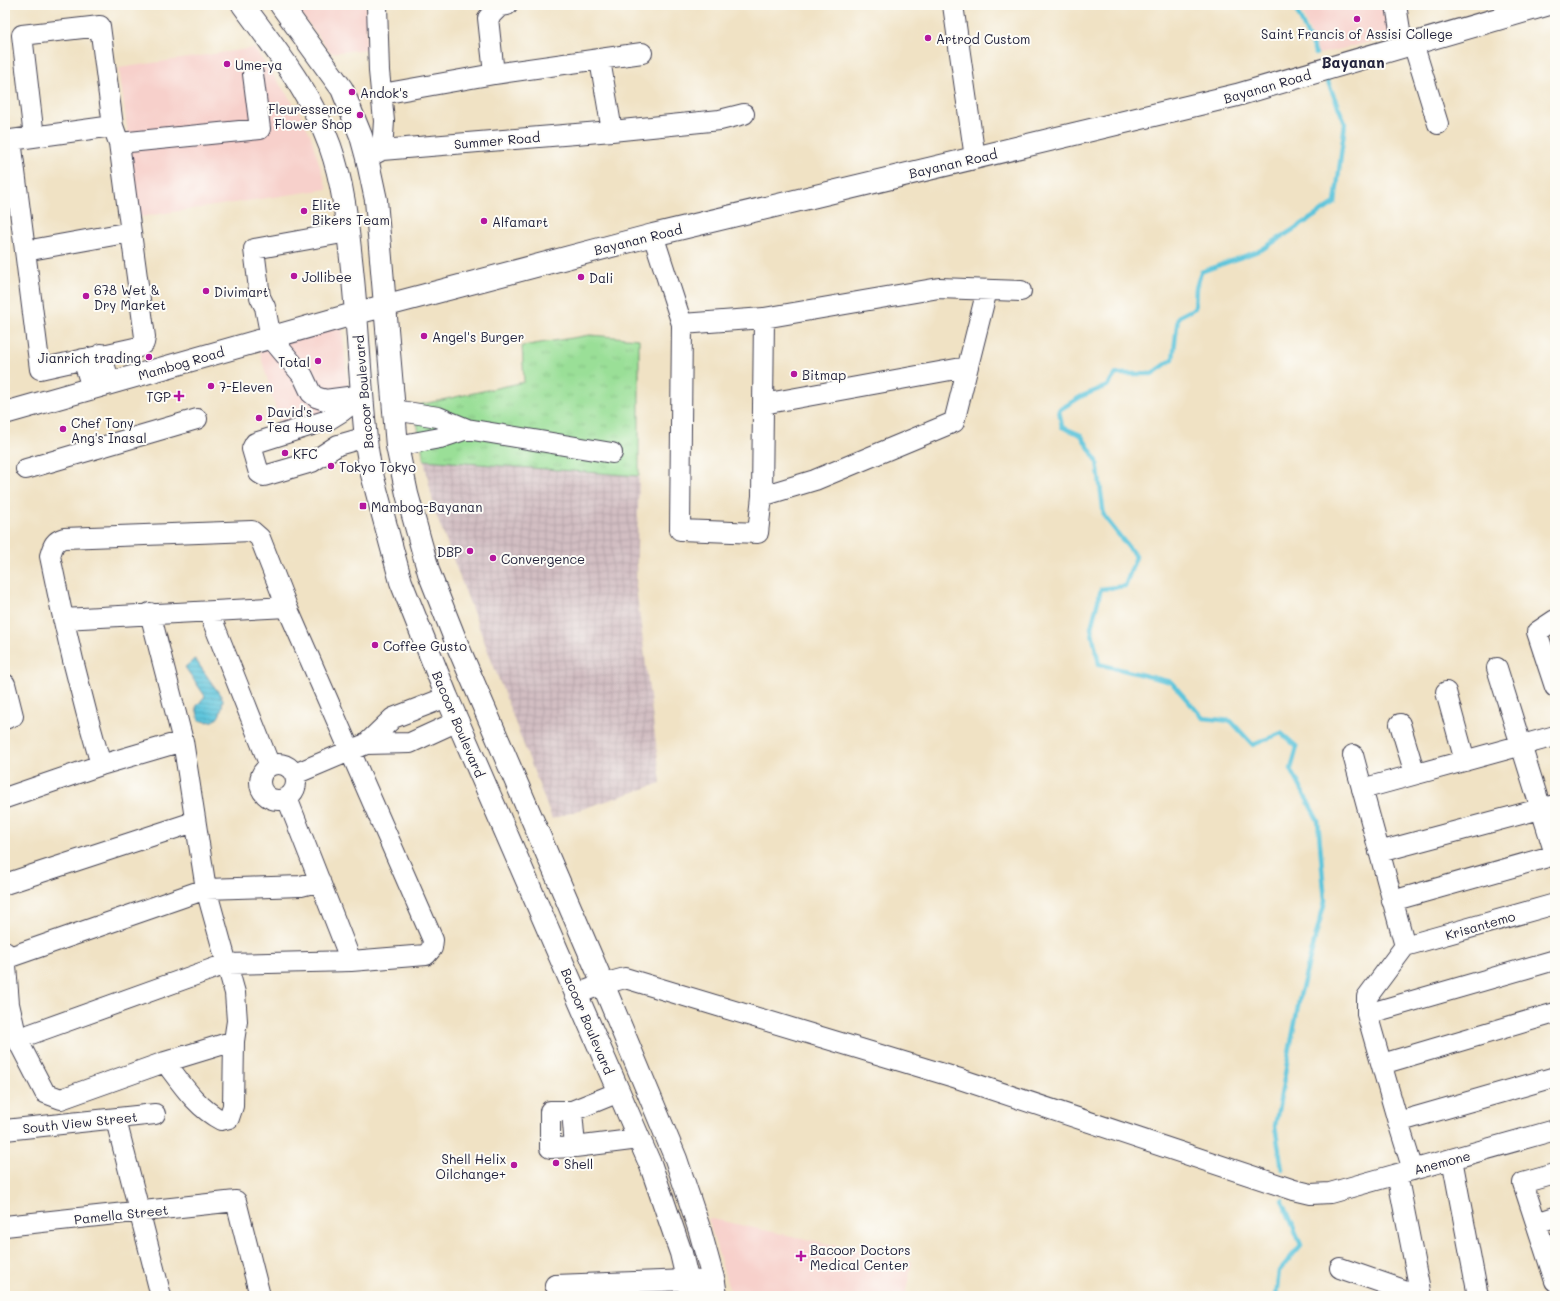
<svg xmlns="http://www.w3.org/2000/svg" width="1560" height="1301" viewBox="0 0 1560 1301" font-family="Mali,sans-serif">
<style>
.built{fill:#f7d0cb}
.industrial{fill:url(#industrial-grid)}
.grass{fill:url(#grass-tufts);stroke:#5e8069}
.water{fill:url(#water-rules);stroke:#40748b}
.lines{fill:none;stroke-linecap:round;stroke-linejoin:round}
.stream{stroke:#5ec5db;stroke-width:4.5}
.minor-casing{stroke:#413f50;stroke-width:22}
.major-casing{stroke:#413f50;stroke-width:24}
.minor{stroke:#fff;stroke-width:20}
.major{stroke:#fff;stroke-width:22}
.poi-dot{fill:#b5179e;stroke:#fdfcf7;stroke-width:1.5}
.labels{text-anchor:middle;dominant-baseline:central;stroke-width:4;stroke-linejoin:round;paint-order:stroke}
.poi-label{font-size:13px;fill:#22223b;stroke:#fdfcf7;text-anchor:start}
.street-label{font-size:13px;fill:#22223b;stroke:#fdfcf7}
.quarter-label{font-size:15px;font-weight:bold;fill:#22223b;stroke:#fdfcf7}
</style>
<defs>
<pattern id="industrial-grid" width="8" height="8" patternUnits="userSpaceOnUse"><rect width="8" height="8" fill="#d2bec2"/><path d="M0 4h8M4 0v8" fill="none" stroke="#b4a3a8"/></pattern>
<pattern id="grass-tufts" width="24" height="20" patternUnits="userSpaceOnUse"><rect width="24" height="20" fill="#9adf97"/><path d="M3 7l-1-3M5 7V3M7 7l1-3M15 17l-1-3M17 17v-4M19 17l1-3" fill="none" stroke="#84bf83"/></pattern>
<pattern id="water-rules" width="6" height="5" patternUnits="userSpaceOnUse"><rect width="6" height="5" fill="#5ec5db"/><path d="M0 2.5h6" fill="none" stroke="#51a9bd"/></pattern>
</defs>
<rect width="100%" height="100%" fill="#fdfcf7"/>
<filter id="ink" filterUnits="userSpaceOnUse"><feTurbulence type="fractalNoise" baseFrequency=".025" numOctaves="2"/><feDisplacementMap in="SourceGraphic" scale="8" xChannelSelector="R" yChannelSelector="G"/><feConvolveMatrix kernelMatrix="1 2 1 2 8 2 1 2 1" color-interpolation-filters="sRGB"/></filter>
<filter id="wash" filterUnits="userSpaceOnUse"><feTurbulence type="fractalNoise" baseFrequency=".012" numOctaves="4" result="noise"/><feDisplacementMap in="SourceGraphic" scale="16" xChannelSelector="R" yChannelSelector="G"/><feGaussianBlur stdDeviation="0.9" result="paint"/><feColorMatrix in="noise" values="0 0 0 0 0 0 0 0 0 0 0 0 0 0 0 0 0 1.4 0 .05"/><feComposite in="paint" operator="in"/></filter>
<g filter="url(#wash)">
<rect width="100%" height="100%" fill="#f0e2c4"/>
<!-- built -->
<path class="built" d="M294 5H366L367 49 331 53Z
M1299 5H1406L1411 33 1319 54Z
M254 48 300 113 310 134 327 189 139 217 119 68Z
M342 326 349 400 320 417 281 427 259 350Z
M708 1218 912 1262 905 1296H731Z"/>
<!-- industrial -->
<path class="industrial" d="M424 460 639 476 636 587 661 783 552 819 435 512Z"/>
<!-- grass -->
<path class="grass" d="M590 335 639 339V476L424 460 414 406 524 382 522 346Z"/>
<!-- water -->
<path class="water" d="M195 659 223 699C221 716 218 726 199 720L196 707 205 696 185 667Z"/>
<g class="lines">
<!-- stream -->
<path class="stream" d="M1294 5 1316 54
M1282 1169 1275 1126 1300 996 1325 901 1318 821 1291 769 1297 747 1281 733 1253 745 1231 721 1203 718 1171 682 1099 664 1091 628 1101 589 1125 586 1136 557 1104 516 1097 461 1081 435 1062 427 1059 410 1082 396 1107 386 1116 374H1152L1173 359 1178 317 1195 308 1196 288 1201 272 1261 250 1335 203 1345 123 1325 75
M1276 1296 1279 1271 1301 1245 1282 1200"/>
</g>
</g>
<g filter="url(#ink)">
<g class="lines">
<!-- minor casing -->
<g class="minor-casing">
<path id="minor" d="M377 5 379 71 384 121 382 150
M953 5 975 158
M1396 5 1400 30 1406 45
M1413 43 1438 124
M600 60 612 131
M494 74 488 18 500 6 507 5
M382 94 494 74 642 53
M113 126 119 143 145 337 144 343 139 347 40 369 11 140Z
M34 137 22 35 100 26 113 126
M119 143 260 129 253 74
M367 158 382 150 612 131 720 120 744 114
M348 232 254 249 260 297 265 307 271 338 303 376 311 393 316 397 325 400 363 395
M653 235 682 324 680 530 758 533 762 496 764 318
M25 251 131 232
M682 324 764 318 939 288 1021 291
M101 354 110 383
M83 359 92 388
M363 395 341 412 328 420 255 443 252 449 259 473 264 476 312 462 338 445 366 437
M763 404 967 367
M394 410 438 417 467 429 612 453
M397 446 440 438 467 429
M26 469 197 419
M762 496 815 480 954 422 987 290
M209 612 270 766
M150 613 183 741 206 889 235 993 237 1021 234 1041 233 1106 229 1118 221 1120C197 1108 181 1083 165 1062
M63 619 287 607
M1555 620 1537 632 1555 687
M1497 668 1555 854
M5 684 13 716 5 719
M1446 692 1465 761
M1400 724 1415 774
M366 744 410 743 458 721
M1353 755 1405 946 1367 997V1014L1398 1122 1413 1170
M260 782a18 18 0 1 1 36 0a18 18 0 1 1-36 0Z
M295 774 366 744 393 718 447 697
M1362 789 1555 736
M5 798 101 765 183 741
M287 798 351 961
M1379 852 1555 805
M5 884 194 822
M1392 901 1555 855
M1405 946 1555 904
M5 952 9 1004 17 1039 45 1093 61 1099 165 1062 234 1041
M7 958 206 889 301 886 320 881
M577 994 603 984 625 978 957 1078 1294 1190 1311 1194 1330 1193 1555 1130
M1367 1014 1555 960
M17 1039 226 964 351 961 426 955 432 948 433 940 287 607 260 538 252 531 64 538C54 541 53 546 50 556 64 627 81 696 101 765
M1382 1064 1555 1013
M572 1111 575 1147 639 1139
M116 1120 161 1296
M1398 1122 1555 1077
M5 1130 155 1114
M575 1147 550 1148V1111H572L619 1092
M1452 1159 1478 1296
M1397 1174 1421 1296
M1555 1174 1523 1183 1555 1281
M1536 1223 1555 1217
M5 1226 236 1201 260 1296
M1340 1268 1421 1296
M555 1285 688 1280 714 1282"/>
</g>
<!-- major casing -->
<g class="major-casing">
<path id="major" d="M243 5C276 50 311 93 330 146 343 182 347 221 351 259 358 322 360 385 367 449L370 467 401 582 447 697 651 1166 681 1253 691 1296
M281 5 342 89 361 136 367 158 376 200 397 446 407 494 429 573 459 649 603 984 676 1159 700 1231 714 1282 716 1296
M5 413 357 313 653 235 1237 95 1546 5"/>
</g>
<!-- minor -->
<use href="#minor" class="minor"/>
<!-- major -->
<use href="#major" class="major"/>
</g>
</g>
<!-- markers -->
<g class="poi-dot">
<circle cx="1357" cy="19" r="4"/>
<circle cx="928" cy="38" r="4"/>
<circle cx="227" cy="64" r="4"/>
<circle cx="352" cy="92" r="4"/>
<circle cx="360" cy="115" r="4"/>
<circle cx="304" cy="211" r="4"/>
<circle cx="484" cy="221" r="4"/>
<circle cx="294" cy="276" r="4"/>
<circle cx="581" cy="277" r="4"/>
<circle cx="206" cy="291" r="4"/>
<circle cx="86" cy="296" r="4"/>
<circle cx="424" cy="336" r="4"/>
<circle cx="149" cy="357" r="4"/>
<circle cx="318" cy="361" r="4"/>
<circle cx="794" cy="374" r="4"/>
<circle cx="211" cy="386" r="4"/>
<path d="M177 390h4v4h4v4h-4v4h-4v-4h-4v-4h4z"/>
<circle cx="259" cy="418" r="4"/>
<circle cx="63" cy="429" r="4"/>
<circle cx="285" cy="453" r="4"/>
<circle cx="331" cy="466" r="4"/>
<rect x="359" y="502" width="8" height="8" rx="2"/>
<circle cx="470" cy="551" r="4"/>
<circle cx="493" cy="558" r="4"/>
<circle cx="375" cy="645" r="4"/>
<circle cx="556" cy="1163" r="4"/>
<circle cx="514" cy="1165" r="4"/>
<path d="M799 1250h4v4h4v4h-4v4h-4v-4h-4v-4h4z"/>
</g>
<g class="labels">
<!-- poi labels -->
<g class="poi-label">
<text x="1357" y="33" text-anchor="middle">Saint Francis of Assisi College</text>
<text x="936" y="38">Artrod Custom</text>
<text x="235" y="64">Ume-ya</text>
<text x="360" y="92">Andok's</text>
<text x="352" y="108" text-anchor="end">Fleuressence<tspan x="352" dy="15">Flower Shop</tspan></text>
<text x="312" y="204">Elite<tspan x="312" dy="15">Bikers Team</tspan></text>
<text x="492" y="221">Alfamart</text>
<text x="302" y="276">Jollibee</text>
<text x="589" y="277">Dali</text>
<text x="94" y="289">678 Wet &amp;<tspan x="94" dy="15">Dry Market</tspan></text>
<text x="214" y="291">Divimart</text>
<text x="432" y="336">Angel's Burger</text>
<text x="141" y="357" text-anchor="end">Jianrich trading</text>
<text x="310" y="361" text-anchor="end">Total</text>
<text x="802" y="374">Bitmap</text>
<text x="219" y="386">7-Eleven</text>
<text x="171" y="396" text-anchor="end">TGP</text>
<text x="267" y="411">David's<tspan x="267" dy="15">Tea House</tspan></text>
<text x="71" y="422">Chef Tony<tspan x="71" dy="15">Ang's Inasal</tspan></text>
<text x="293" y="453">KFC</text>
<text x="339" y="466">Tokyo Tokyo</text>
<text x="371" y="506">Mambog-Bayanan</text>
<text x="462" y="551" text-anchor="end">DBP</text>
<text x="501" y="558">Convergence</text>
<text x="383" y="645">Coffee Gusto</text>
<text x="506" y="1158" text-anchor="end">Shell Helix<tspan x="506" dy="15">Oilchange+</tspan></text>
<text x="564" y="1163">Shell</text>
<text x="810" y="1249">Bacoor Doctors<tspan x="810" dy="15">Medical Center</tspan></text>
</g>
<!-- street labels -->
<g class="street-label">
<text transform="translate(1267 86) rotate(-16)">Bayanan Road</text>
<text transform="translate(497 140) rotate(-5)">Summer Road</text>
<text transform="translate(953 163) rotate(-13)">Bayanan Road</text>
<text transform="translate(638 239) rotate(-14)">Bayanan Road</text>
<text transform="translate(181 363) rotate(-16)">Mambog Road</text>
<text transform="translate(363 392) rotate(-95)">Bacoor Boulevard</text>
<text transform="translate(459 724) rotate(67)">Bacoor Boulevard</text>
<text transform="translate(1480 925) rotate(-16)">Krisantemo</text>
<text transform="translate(588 1021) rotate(67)">Bacoor Boulevard</text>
<text transform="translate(80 1122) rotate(-6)">South View Street</text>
<text transform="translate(1442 1162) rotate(-15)">Anemone</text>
<text transform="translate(121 1214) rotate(-6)">Pamella Street</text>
</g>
<!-- quarter labels -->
<g class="quarter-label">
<text x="1353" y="62">Bayanan</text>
</g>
</g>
<!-- margin -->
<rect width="1560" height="1301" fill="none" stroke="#fdfcf7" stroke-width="20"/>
</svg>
